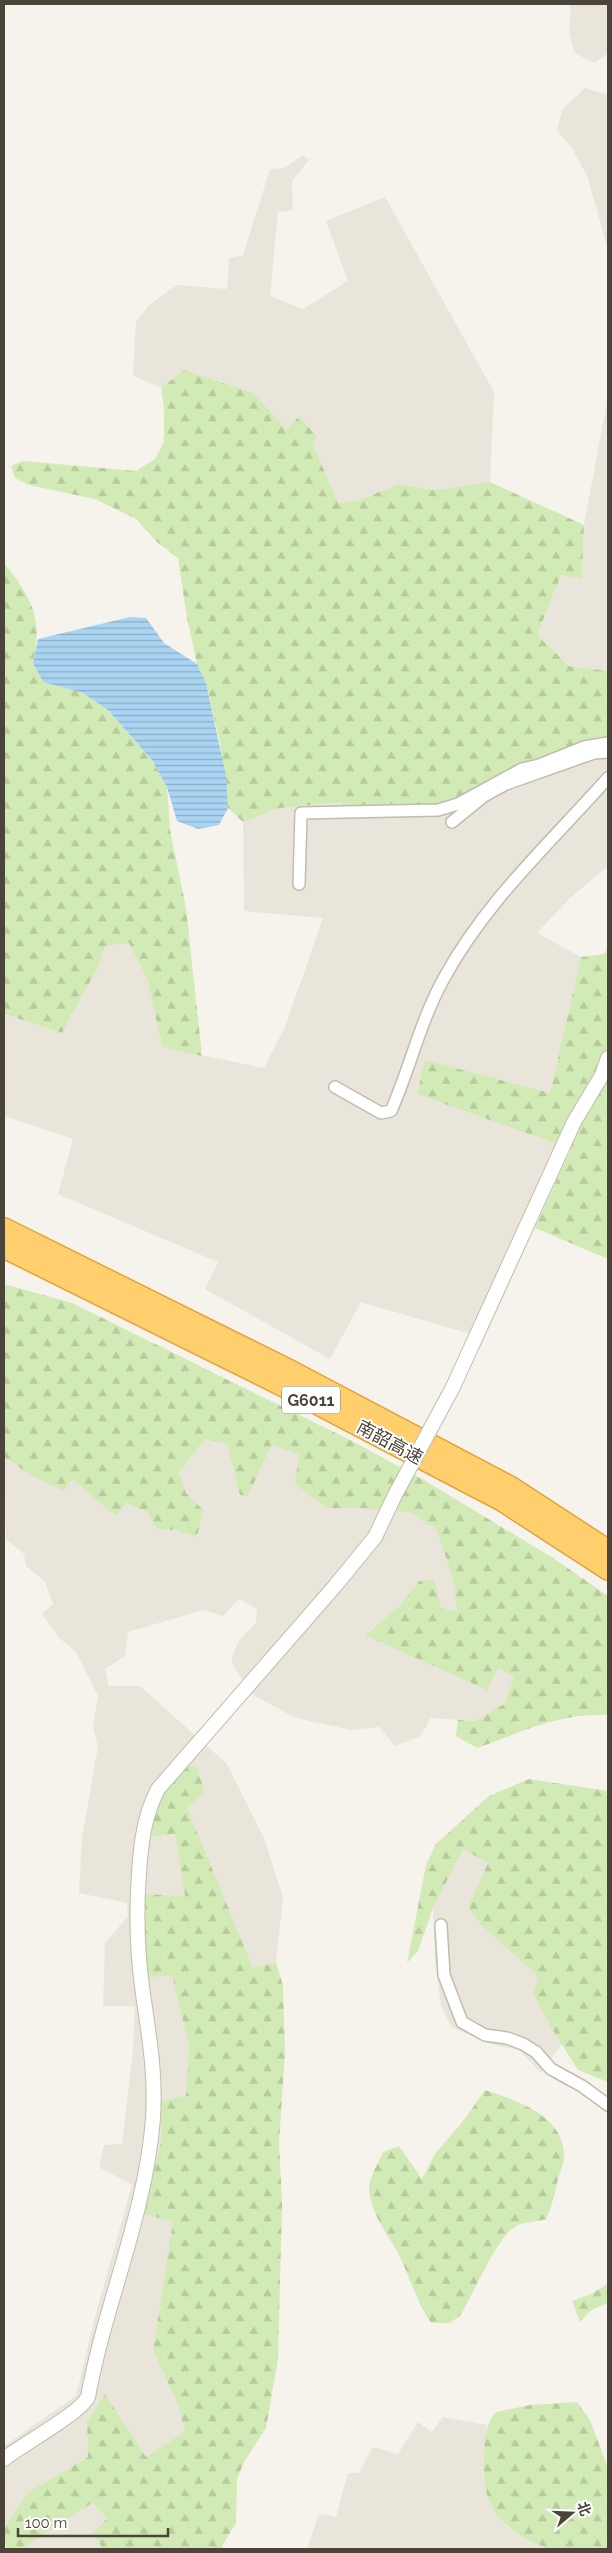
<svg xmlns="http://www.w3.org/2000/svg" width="612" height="2553" viewBox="0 0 612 2553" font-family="Raleway,'Noto Sans SC',sans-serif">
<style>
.residential{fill:#eae5da}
.forest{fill:url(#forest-firs)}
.water{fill:url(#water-rules)}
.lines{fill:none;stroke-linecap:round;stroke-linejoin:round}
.minor-casing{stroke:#c2bbae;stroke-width:14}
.tertiary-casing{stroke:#c2bbae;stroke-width:16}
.motorway-casing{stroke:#e0a43c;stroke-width:24}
.minor{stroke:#fff;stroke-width:11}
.tertiary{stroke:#fff;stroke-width:14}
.motorway{stroke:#ffcf6e;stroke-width:21}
.tertiary-bridge-casing{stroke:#c2bbae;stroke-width:16;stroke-linecap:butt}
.tertiary-bridge{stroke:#fff;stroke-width:14}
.labels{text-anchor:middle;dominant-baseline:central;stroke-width:4;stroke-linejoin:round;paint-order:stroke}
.shield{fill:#fff;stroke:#817c74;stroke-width:1}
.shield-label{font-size:16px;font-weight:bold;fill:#4b4439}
.street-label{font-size:18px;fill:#4b4439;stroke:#fff}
</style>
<defs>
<pattern id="forest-firs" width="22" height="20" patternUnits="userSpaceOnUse" patternTransform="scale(1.25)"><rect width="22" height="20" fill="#d2eab5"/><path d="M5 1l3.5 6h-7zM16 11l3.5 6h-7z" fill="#b6ca9c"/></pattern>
<pattern id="water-rules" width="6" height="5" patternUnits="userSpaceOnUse" patternTransform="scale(1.25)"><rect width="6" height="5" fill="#a9d4f2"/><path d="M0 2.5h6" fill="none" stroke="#8caec5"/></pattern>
</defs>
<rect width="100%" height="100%" fill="#f6f3ec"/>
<!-- residential -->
<path class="residential" d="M571 4H608V53L595 63 574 53 569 30Z
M585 88 608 95V251L588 178 572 148 557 131 562 110Z
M303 155 309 160 292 181 293 210 278 212 270 296 303 309 348 281 326 221 385 197 494 392 490 482 433 490 399 484 360 500 338 503 311 441 318 439 300 417 287 430 254 393 184 370 161 388 133 376 136 322 149 305 177 285 227 289 229 258 243 255 270 169 284 168Z
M608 396V671L569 666 537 635 561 575 582 578 584 525Z
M608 743V866L570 898 537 933 581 957 550 1093 425 1061 417 1094 571 1149 484 1338 361 1302 330 1359 205 1289 218 1262 58 1194 73 1139 4 1116V1014L62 1033 98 967 105 946 129 943 148 981 162 1047 264 1068 285 1027 323 918 244 911 243 822 280 808 343 802V811Z
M205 1439 227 1444 240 1495 271 1445 299 1454 327 1508H363L412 1513 436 1529 453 1578 457 1613 441 1608 419 1581 400 1605 365 1634 487 1689 498 1668 514 1677 504 1704 476 1721 431 1718 420 1736 395 1746 379 1727 351 1730 296 1718 251 1694 231 1661 238 1642 256 1622 257 1609 239 1599 223 1616 204 1610 128 1632 125 1656 105 1669 109 1686H140L227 1764 264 1838 283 1897 276 1962 253 1969 196 1832 187 1808 205 1793 197 1768 152 1837 175 1834 185 1896 143 1894 147 1978 172 1975 189 2045 186 2096 159 2101 162 2136 144 2213 174 2222 153 2350 178 2405 185 2431 146 2457 105 2395 87 2422 88 2457 28 2492 4 2528V2446L76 2396 95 2317 132 2185 99 2167 104 2145 122 2144 133 2051 135 2006H103L105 1943 128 1916 127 1903 79 1893 82 1837 98 1747 93 1727 98 1696 76 1652 58 1637 42 1614 53 1604 45 1582 26 1566 24 1554 6 1539 4 1457 32 1476 63 1490 72 1478 116 1515 126 1503 147 1512 157 1529 175 1530 197 1537 203 1510 186 1493 179 1472Z
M463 1849 488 1863 468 1907 482 1926 538 1976 552 2029 562 2044 541 2073 520 2051 491 2044 451 2027 441 2006 435 1960 433 1908Z
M443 2417 487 2425 483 2476 508 2528 552 2549H307L319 2514 336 2517 348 2473H359L373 2447 398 2454 418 2422 432 2432Z
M92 2503 107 2518 92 2533 103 2549H21Z"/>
<!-- forest -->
<path class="forest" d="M184 370 254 393 287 430 299 416 318 438 312 442 338 503 360 500 399 484 433 490 490 482 584 525 582 579 561 575 537 635 569 666 608 671V743L458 804 343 811 342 802 280 808 243 822 228 808 220 743 206 683 197 664 187 618 178 558 157 542 136 519 95 499 29 485 15 478 11 466 23 461 136 471 155 459 164 442V408L161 388Z
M4 563C32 598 43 618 33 663L43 682 83 693 108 710 152 760 167 787 170 830 186 908 202 1056 162 1047 148 981 129 943 105 946 98 967 62 1033 4 1014Z
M608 948V1259L535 1228 571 1149 417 1094 425 1060 550 1093 581 957 604 954Z
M4 1284 72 1303 354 1442 422 1479 553 1558 608 1596V1715C559 1713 522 1732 477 1748L456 1736 458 1720 476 1721 504 1704 514 1677 498 1668 487 1690 365 1635 400 1605 419 1581 434 1579 441 1608 457 1612 453 1578 436 1529 412 1513 363 1508H327L295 1484 299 1454 271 1445 248 1496 240 1495 227 1444 205 1439 179 1472 186 1493 203 1510 197 1537 175 1530 157 1529 147 1512 126 1503 116 1516 72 1479 64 1491 32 1476 4 1457Z
M188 1765 197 1767 205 1793 187 1808 253 1968 276 1962 283 1986 285 2052 279 2142 282 2204 278 2359 266 2428 244 2462 237 2479 236 2523 222 2546 223 2549H103L92 2533 107 2518 92 2503 21 2549H8L4 2545V2528L28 2492 88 2457 87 2422 105 2394 146 2457 185 2431 178 2405 153 2350 173 2222 144 2214 162 2136 159 2101 186 2096 189 2045 172 1975 147 1978 143 1894 185 1896 175 1834 152 1837 154 1812 165 1793Z
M529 1779 608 1791V2082L578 2070 552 2029 533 1993 538 1976 482 1926 468 1907 488 1863 463 1849 433 1908 418 1951 407 1963 426 1865 436 1844 489 1796Z
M485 2090C516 2100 565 2116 564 2156 564 2164 560 2172 558 2179 555 2193 552 2206 546 2219 538 2222 521 2222 516 2226 496 2238 474 2293 460 2316L449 2323H431C418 2303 411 2282 402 2261 391 2237 370 2215 369 2188 369 2177 379 2162 383 2152L399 2146 422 2179 435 2154 464 2120Z
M608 2284V2303L590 2311 580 2322 572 2301 591 2294Z
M577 2402 590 2420 608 2468V2549C593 2549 564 2553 551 2549 509 2536 480 2509 484 2463 485 2441 483 2430 496 2412L530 2405Z"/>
<!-- water -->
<path class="water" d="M130 617 146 618 164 643 197 664 206 683 226 776 228 808 219 825 198 829 177 821 167 787 152 760 108 710 83 693 43 682 33 663 38 639Z"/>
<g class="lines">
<!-- minor casing -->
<g class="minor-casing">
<path id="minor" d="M452 822 484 796 506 784 594 753 608 752
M299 884 301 813 438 810 458 804 522 769 539 765 584 747 608 743
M335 1087 381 1113 391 1111C410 1068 420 1022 443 980 485 902 550 843 608 778
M441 1925 444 1975 462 2022 485 2035 507 2038 523 2044 536 2052 551 2069 582 2086 608 2105"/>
</g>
<!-- tertiary casing -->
<g class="tertiary-casing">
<path id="tertiary" d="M453 1387 574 1122 602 1075 608 1058
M4 2459C23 2444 79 2414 88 2397 105 2303 146 2214 153 2118 156 2075 149 2036 143 1994 137 1953 136 1914 139 1873 141 1843 144 1816 158 1789L335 1586 375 1537 395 1495"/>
</g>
<!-- motorway casing -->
<g class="motorway-casing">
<path id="motorway" d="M4 1229 290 1371 510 1487 608 1551
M4 1247 282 1385 502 1500 608 1569"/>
</g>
<!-- minor -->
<use href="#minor" class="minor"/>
<!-- tertiary -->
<use href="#tertiary" class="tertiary"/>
<!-- motorway -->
<use href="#motorway" class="motorway"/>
<!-- tertiary-bridge casing -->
<g class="tertiary-bridge-casing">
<path id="tertiary-bridge" d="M395 1495 453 1387"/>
</g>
<!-- tertiary-bridge -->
<use href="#tertiary-bridge" class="tertiary-bridge"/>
</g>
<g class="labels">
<!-- shield labels -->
<rect class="shield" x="282" y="1386.5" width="58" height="27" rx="4"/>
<g class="shield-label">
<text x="311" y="1400">G6011</text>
</g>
<!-- street labels -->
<g class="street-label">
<text transform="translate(390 1442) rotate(28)">南韶高速</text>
</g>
</g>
<!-- border -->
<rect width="612" height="2553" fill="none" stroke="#4b4439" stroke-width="10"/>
<!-- north arrow -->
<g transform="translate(572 2513) rotate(71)" stroke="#ffffff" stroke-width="4" paint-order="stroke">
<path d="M0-4L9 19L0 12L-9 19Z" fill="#4b4439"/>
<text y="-8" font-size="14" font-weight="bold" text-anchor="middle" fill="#4b4439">北</text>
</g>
<!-- scale -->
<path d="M18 2528v8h150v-8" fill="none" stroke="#4b4439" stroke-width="2.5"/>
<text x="25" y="2528" font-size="15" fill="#4b4439" stroke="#ffffff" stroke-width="4" paint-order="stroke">100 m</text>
</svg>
